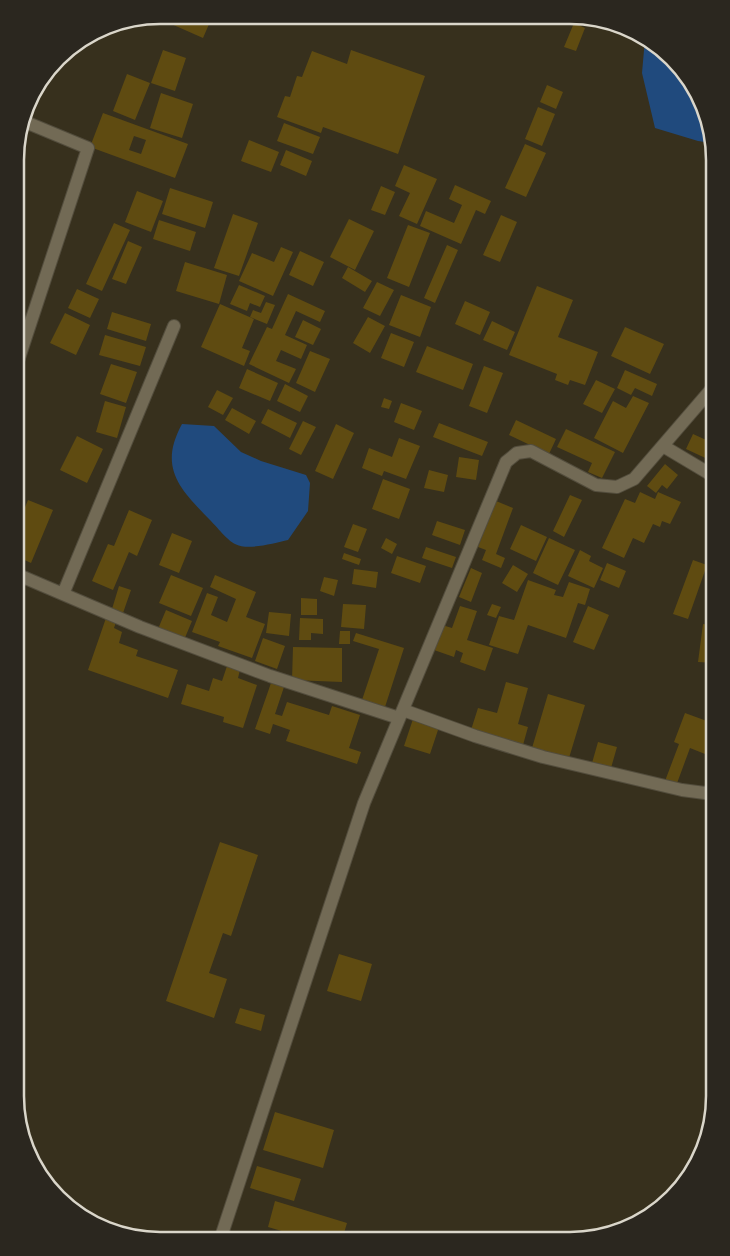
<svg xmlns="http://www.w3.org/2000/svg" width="730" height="1256" viewBox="0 0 730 1256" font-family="'Noto Sans',sans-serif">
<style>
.water{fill:#204a7d}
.building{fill:#5f4b11;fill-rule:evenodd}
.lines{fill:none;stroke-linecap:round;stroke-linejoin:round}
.minor-casing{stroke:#534d3d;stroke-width:14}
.minor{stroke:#726a55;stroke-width:12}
.rim{fill:none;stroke:#dad6ca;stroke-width:2.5}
</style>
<rect width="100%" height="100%" fill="#37301d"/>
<!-- water -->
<path class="water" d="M645 39 658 45 704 105 712 143 698 141 655 128 642 73Z
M182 424 214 426 241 452 261 461 306 475 310 483 308 511 288 540C274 543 248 551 235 544 228 541 216 526 210 520 180 489 158 468 182 424Z"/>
<!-- building -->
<path class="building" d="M172 15H213L203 38 169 23Z
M574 23 585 28 576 51 564 47Z
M163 50 186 58 175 91 151 83Z
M351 50 425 76 398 154 323 127 321 133 277 117 285 96 290 97 297 76 302 77 312 51 347 64Z
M127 74 150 83 135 120 113 111Z
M547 85 563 92 556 109 540 102Z
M161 93 193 104 182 138 150 128Z
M538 107 555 114 542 146 525 139Z
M103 113 188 144 175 178 90 147ZM134 136 146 140 141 154 129 150Z
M284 123 320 137 313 154 277 141Z
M249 140 279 152 271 172 241 161Z
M525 144 546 153 526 197 505 188Z
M286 150 312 161 306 176 280 165Z
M404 165 437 179 417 224 399 216 410 193 395 186Z
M455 185 491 201 485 214 476 210 461 244 420 226 426 211 454 223 462 205 449 199Z
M381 186 395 192 385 215 371 210Z
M170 188 213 202 205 228 162 214Z
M137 191 163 201 151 232 125 222Z
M233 214 258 223 239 276 214 268Z
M501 215 517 222 500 262 483 255Z
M349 219 374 231 355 270 330 257Z
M159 220 196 232 190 251 153 239Z
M114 223 130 230 102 291 86 284Z
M408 225 430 233 409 287 387 278Z
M128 241 142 247 126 284 112 279Z
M447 245 458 250 435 303 424 298Z
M281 247 293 252 273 296 239 281 252 253 274 262Z
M300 251 324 262 313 286 289 275Z
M16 256 24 260 16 277Z
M185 262 227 275 219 304 176 291Z
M348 267 372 281 365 292 342 278Z
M377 282 394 290 380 316 363 308Z
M239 285 265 296 260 307 250 303 247 311 230 304Z
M537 286 573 300 558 337 598 352 585 385 570 380 568 385 555 380 557 374 509 355Z
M77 289 99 299 90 318 68 308Z
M288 294 325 311 320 322 296 311 285 335 307 345 301 359 281 350 276 361 296 369 289 383 249 364 267 327 272 329Z
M401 295 431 307 420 337 389 325Z
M465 301 490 312 480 335 455 324Z
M266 302 275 305 267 324 250 317 253 310 261 313Z
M220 304 254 319 242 348 250 351 244 366 201 347Z
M112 312 151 324 146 341 107 329Z
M65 313 90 325 76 355 50 343Z
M368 317 385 326 370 353 353 343Z
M303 320 321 329 313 345 295 337Z
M492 321 515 332 507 350 483 340Z
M625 327 664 344 650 374 611 356Z
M391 333 414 342 404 367 381 358Z
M105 335 146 347 140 366 99 355Z
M427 346 473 364 463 390 416 372Z
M310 351 330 359 315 392 296 383Z
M111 364 137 372 126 403 100 394Z
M484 366 503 373 487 413 469 406Z
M247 369 278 383 270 401 239 388Z
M625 370 657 384 652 396 635 388 631 395 617 388Z
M596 380 615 389 602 413 583 404Z
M285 384 308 396 300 412 277 401Z
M217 390 233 398 223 415 208 407Z
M633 396 649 403 623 453 594 438 613 401 626 408Z
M384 398 392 401 389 409 381 407Z
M105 401 126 407 117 438 96 432Z
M401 403 422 411 414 430 394 422Z
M232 408 256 421 249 434 225 420Z
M268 409 297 423 290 438 261 423Z
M516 420 556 439 549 454 509 435Z
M303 421 316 427 301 455 289 449Z
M439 423 488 442 482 456 433 437Z
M336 424 354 433 333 479 315 471Z
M566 429 615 452 602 478 588 472 592 463 557 447Z
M693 434 715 444 714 462 686 449Z
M77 436 103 449 87 483 60 470Z
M399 438 420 446 406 479 384 471 382 476 362 468 369 448 392 457Z
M459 457 479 460 476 480 456 477Z
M665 464 678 475 667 489 662 485 656 493 647 486Z
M429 470 448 475 444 492 424 488Z
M383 479 410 489 399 519 372 509Z
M640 492 655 499 658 492 681 502 670 524 662 521 660 527 653 524 644 543 633 538 624 558 602 548 625 499 635 503Z
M570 495 582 500 564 537 553 531Z
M28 500 53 510 31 563 16 556V529Z
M496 501 513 508 496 554 505 558 501 568 482 560 486 550 478 547Z
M129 510 152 520 137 556 129 552 113 590 92 581 108 544 114 546Z
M437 521 465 530 460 545 432 535Z
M353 524 367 529 358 552 344 547Z
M521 525 547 537 536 561 510 549Z
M172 533 192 541 179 573 159 565Z
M386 538 397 544 392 554 381 548Z
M549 538 575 550 558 585 533 573Z
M426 547 456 557 452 568 422 558Z
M580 550 591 556 589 561 603 568 594 588 568 576Z
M344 553 361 559 359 565 342 559Z
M397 556 426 566 420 583 391 573Z
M693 560 707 565 688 619 673 614Z
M607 563 626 571 619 588 600 580Z
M513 565 528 574 517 592 502 583Z
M471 568 482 573 471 602 459 597Z
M354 569 378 572 376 588 352 584Z
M171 575 203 588 191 616 159 603Z
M215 575 256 592 246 617 265 624 252 658 218 646 220 642 192 632 207 593 218 597 211 615 227 622 236 599 210 587Z
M324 577 338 580 334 596 320 591Z
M528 580 556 590 554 595 563 597 569 582 590 589 585 605 578 603 566 638 528 625 518 654 489 645 499 616 514 620Z
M119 586 131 590 123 613 112 609Z
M712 596 715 597V663L698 662 703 624 709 625Z
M301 598 317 599V615H301Z
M343 604 366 605 364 629 341 627Z
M492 604 501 607 496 618 487 615Z
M460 606 477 611 467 640 493 648 485 671 460 662 463 653 456 650 454 657 434 650 442 625 452 628Z
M588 606 609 615 594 650 573 642Z
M166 610 192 621 184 640 158 629Z
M269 612 291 614 289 636 266 633Z
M106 618 116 622 114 628 122 632 119 643 138 650 136 656 178 670 168 698 88 670Z
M300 618 323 619V634L311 633V640H299Z
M340 631H350V644H339Z
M356 633 404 648 385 707 362 700 379 649 353 641Z
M263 638 285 646 277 669 255 661Z
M293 647 342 648V682L292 680Z
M227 666 240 670 238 678 257 685 243 728 223 722 224 717 181 704 187 684 209 691 213 678 222 681Z
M506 682 528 688 518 724 528 727 523 745 471 730 478 708 497 713Z
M271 683 284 687 275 714 282 716 287 702 329 715 332 706 360 715 349 748 361 752 357 764 286 741 290 730 273 724 270 734 255 729Z
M548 694 585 705 569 758 532 748Z
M685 713 715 724V743L710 756 690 748 676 786 665 781 679 744 674 742Z
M413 719 439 727 430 754 404 746Z
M598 742 617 747 611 768 592 763Z
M220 842 258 855 231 936 223 933 209 973 227 979 214 1018 166 1001Z
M339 954 372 964 361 1001 327 991Z
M240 1008 265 1015 261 1031 235 1023Z
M275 1112 334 1130 323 1168 263 1150Z
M257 1166 301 1179 294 1201 250 1188Z
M275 1201 347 1223 342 1240H312L268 1227Z"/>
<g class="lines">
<!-- minor casing -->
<g class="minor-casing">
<path id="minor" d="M16 367 88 148 23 121
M663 446 715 477
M16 574 140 627 270 676 399 718
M63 594 174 326
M403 710 475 736 543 757 682 790 705 793 715 790
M220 1240 364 803 506 462 517 453 531 451 596 485 617 487 634 479 715 385"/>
</g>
<!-- minor -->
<use href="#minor" class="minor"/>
</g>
<!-- crop -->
<path d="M0 0H730V1256H0ZM160 24H570A136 136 0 0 1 706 160V1096A136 136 0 0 1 570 1232H160A136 136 0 0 1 24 1096V160A136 136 0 0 1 160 24Z" fill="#2b271f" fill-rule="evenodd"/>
<path class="rim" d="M160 24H570A136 136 0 0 1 706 160V1096A136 136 0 0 1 570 1232H160A136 136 0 0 1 24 1096V160A136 136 0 0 1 160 24Z"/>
</svg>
